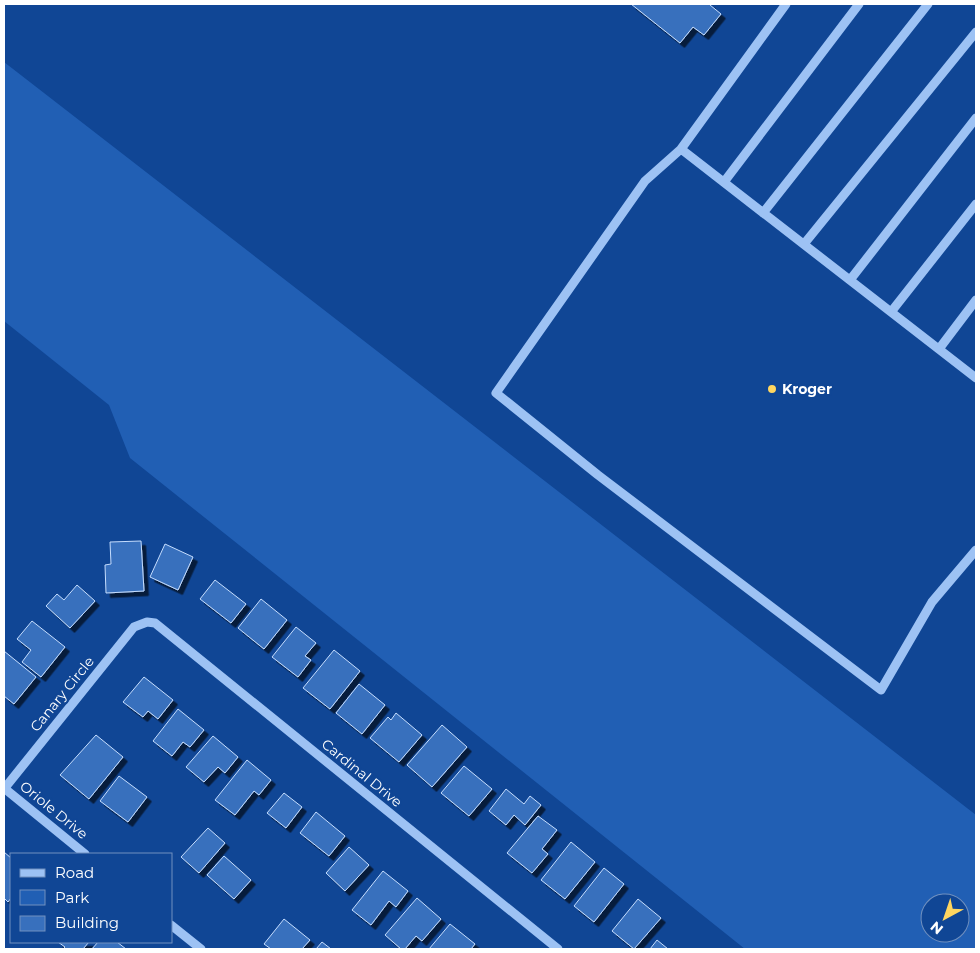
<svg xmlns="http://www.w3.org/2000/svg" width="980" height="953" viewBox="0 0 980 953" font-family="Montserrat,sans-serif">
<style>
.green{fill:#215fb4;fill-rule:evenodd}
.building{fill:#3870bd;stroke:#c5ddfe;filter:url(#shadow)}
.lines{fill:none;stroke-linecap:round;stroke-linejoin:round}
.minor{stroke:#9dc2f4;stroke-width:9}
.poi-dot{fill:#ffd660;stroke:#104695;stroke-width:2}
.labels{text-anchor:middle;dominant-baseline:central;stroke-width:4.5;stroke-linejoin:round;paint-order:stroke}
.poi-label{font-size:14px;font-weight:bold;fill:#fff;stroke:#104695;text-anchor:start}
.street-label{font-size:14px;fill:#fff;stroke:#104695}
</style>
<defs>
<filter id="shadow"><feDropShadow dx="4.5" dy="4.5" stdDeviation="0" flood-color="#0009"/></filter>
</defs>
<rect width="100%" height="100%" fill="#104695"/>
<!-- green -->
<path class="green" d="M4 62 976 815V949H745L130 458 109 405 4 321ZM930 903H960V933H930Z"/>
<!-- building -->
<path class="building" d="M631 4H711L710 5 721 14 704 35 693 27 680 43Z
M141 541 144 591 106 593 105 565 111 564 110 542Z
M165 544 193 557 178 590 150 577Z
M215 580 246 604 231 623 200 599Z
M77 585 95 601 70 628 46 606 57 594 64 600Z
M261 599 287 620 264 649 238 628Z
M32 621 65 647 41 677 22 662 31 650 17 639Z
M296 627 316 643 305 656 311 660 298 677 272 657Z
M334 650 360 671 330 709 303 688Z
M4 651 36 677 14 704 4 696Z
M144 677 173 700 158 719 148 711 143 717 123 702Z
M359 684 385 705 362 734 336 713Z
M178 709 204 730 190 747 183 742 172 756 153 741Z
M396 713 422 735 399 762 370 738 388 717 391 720Z
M442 725 467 747 432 787 407 765Z
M96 735 123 757 89 799 60 775Z
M213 736 238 757 225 773 218 767 204 782 186 767Z
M247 760 271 780 259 795 254 791 235 815 215 800Z
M464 766 492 789 469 816 441 793Z
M119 776 147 797 128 822 100 801Z
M506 789 524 804 530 796 541 805 525 825 514 815 506 825 489 811Z
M284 793 302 807 286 828 267 813Z
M316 812 345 836 329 856 300 833Z
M538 816 557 830 542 849 548 854 532 873 507 853Z
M208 828 225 843 199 873 181 857Z
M571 842 595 862 565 899 541 880Z
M349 847 369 865 345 891 326 873Z
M4 852 11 858V898L8 902 4 898Z
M224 856 251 880 234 899 207 875Z
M604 868 624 884 594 922 574 906Z
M383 871 408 891 396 907 389 901 371 925 352 910Z
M417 898 441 919 422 941 416 936 405 949H401L385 935Z
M638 899 661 918 634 949 612 931Z
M284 919 310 940 302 949H271L264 944Z
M450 924 475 944 471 949H429Z
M657 940 668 949H650Z
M58 942H89L83 949H63L65 947Z
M98 942H117L126 949H92Z
M322 942 331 949H316Z"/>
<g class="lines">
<!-- minor -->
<path class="minor" d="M786 4 681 149 976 378
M681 149 645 181 496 393 598 475 881 690 932 602 976 550
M724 182 859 4
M763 213 928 4
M804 244 976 32
M850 280 976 118
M891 312 976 204
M939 349 976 300
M4 788 85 854
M4 789 134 627 147 622 155 623 558 949
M171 925 201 949"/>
</g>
<!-- markers -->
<circle class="poi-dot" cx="772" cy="389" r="5"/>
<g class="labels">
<!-- poi labels -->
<g class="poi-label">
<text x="782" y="389">Kroger</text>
</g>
<!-- street labels -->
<g class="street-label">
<text transform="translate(62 694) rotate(-51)">Canary Circle</text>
<text transform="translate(362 773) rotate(39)">Cardinal Drive</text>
<text transform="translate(54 810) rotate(39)">Oriole Drive</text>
</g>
</g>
<!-- border -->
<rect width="980" height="953" fill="none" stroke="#ffffff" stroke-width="10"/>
<!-- legend -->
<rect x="10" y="853" width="162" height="90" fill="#104695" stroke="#7090bf"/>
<rect x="20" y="869" width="25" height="8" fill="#9dc2f4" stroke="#7090bf"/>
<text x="55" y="878" font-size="15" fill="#ffffff">Road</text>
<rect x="20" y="890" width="25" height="15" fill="#215fb4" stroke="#7090bf"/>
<text x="55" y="903" font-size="15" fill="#ffffff">Park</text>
<rect x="20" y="916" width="25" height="15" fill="#3870bd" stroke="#7090bf"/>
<text x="55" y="928" font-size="15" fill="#ffffff">Building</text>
<!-- north arrow -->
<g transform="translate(945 918) rotate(220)"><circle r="24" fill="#104695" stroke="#7090bf"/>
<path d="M0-4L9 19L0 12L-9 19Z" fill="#ffd660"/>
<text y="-8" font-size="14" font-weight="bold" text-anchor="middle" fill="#ffffff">N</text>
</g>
</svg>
